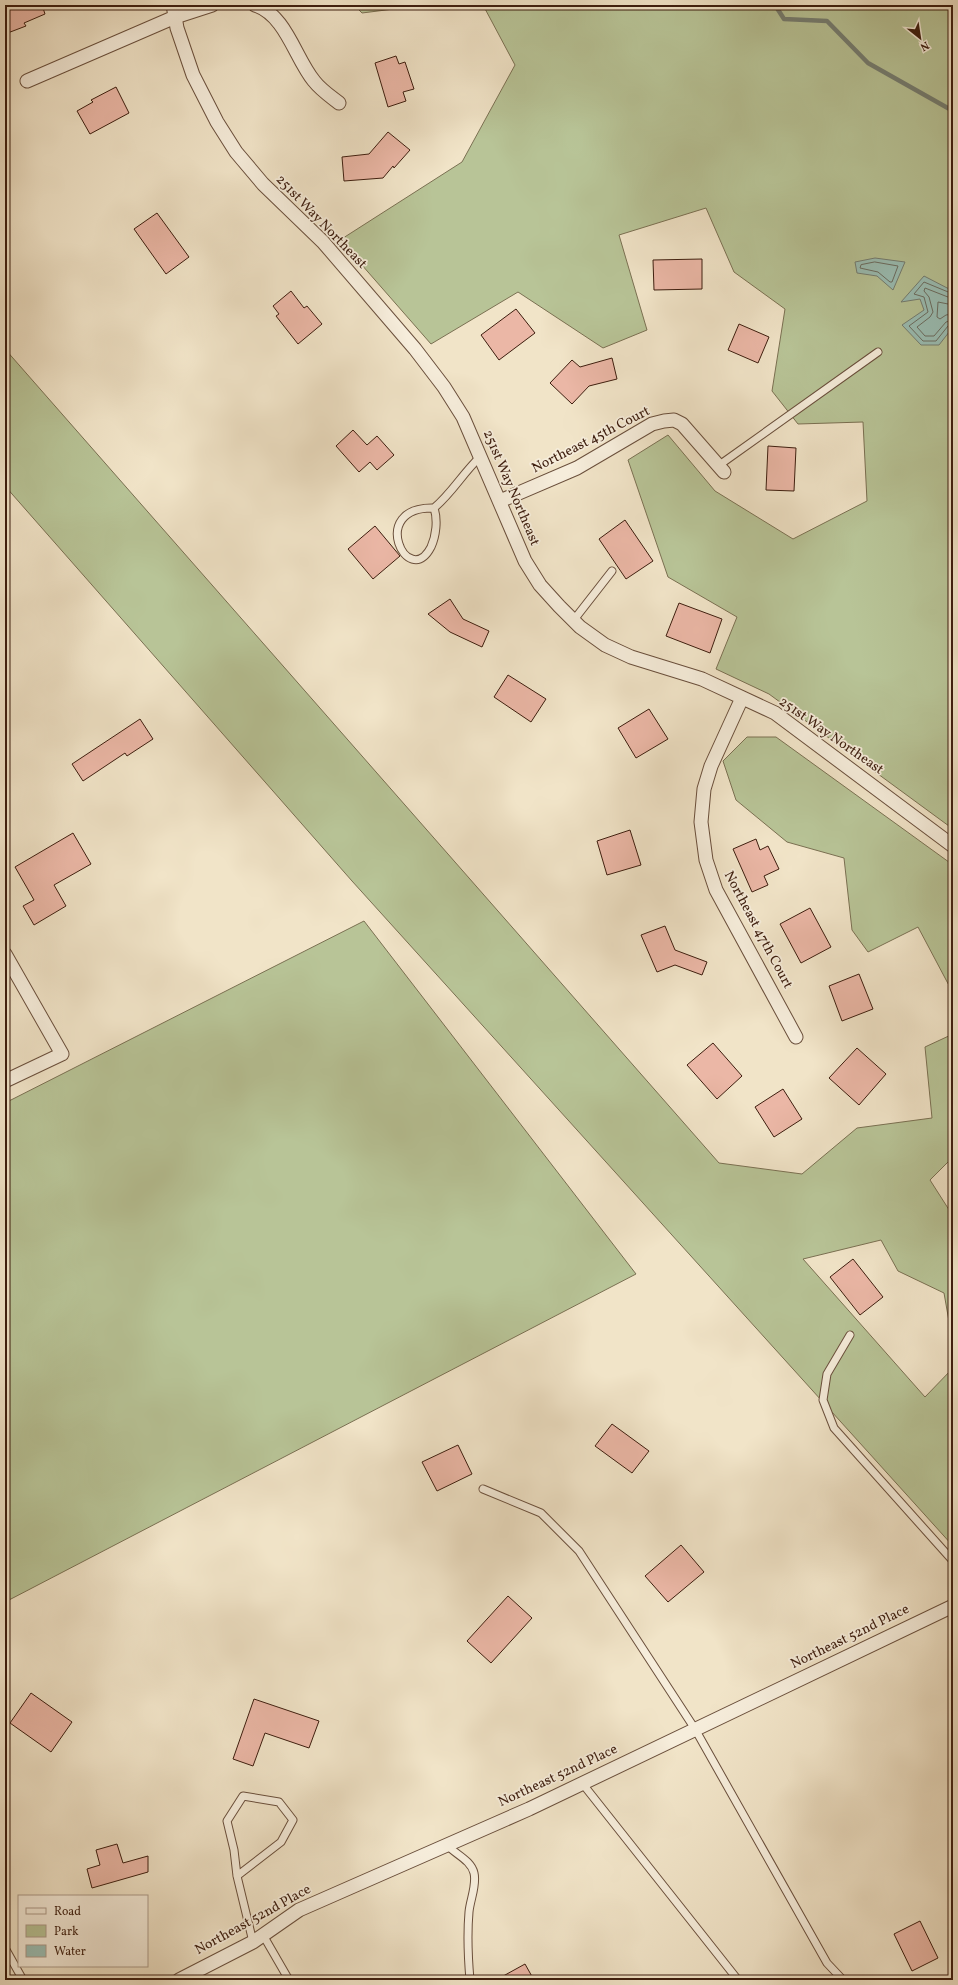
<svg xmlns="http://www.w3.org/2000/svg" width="958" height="1985" viewBox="0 0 958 1985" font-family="Vollkorn,serif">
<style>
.green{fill:#b8c497;stroke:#7a7052}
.water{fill:#9bbfb5;stroke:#757e72}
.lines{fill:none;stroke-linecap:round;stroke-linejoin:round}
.shore{stroke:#6c6e62;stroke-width:1}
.stream{stroke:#757e72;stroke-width:4.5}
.building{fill:#ebb7a6;stroke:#3d1d0e}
.service-casing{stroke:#6a4f3c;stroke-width:9}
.minor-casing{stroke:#6a4f3c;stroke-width:15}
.service{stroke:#f6eddb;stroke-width:7}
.minor{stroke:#f6eddb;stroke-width:13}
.labels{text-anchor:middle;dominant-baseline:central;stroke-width:3.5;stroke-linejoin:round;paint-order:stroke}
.street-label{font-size:14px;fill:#3d1d0e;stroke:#f6eddb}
</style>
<rect width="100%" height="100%" fill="#f1e4c8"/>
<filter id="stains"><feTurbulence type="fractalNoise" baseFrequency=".005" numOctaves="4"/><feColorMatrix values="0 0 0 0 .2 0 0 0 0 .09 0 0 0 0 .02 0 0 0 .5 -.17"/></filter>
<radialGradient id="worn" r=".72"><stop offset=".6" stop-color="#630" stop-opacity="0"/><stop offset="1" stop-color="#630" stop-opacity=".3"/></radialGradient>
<!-- green -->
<path class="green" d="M354 5H425L362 13Z
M483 5H953V829L769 694 716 669 737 617 668 577 628 460 668 435 715 491 793 539 867 501 863 422 798 424 772 391 785 309 734 272 706 208 619 235 647 330 603 348 518 292 431 344 340 240 462 162 515 65Z
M5 349 719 1163 802 1174 857 1128 932 1118 925 1047 953 1034V1157L930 1180 953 1216V1344L944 1293 898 1271 881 1240 803 1259 925 1397 953 1368V1546L352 881 5 486Z
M747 737H776L953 865V993L918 927 868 952 852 930 844 858 787 842 736 800 723 761Z
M364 921 636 1274 9 1600 5 1591V1103Z"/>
<!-- water -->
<path class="water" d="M875 258 905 262 893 290 877 276 857 273 855 262Z
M924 276 953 291V327L939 345H921L902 325 924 310 920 299 901 302Z"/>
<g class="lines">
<!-- shore -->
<path class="shore" d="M875 262 898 266 892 282H890L878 272 860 268 861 265Z
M953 294 924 282 914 294 924 297 928 312 909 326 923 341H936L948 326 953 325
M953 299 925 288 924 291 929 297 933 312 930 317 917 327 925 336H934L946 322 953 320
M953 305 938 302 937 317 940 319 946 315 953 314"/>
<!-- stream -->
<path class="stream" d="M775 5 784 19 827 21 868 63 953 111"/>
</g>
<!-- building -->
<path class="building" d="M5 5H42L45 14 24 23 26 26 5 34Z
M396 56 399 64 405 62 414 89 403 92 406 101 388 107 375 63Z
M116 87 129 113 90 134 77 111 93 102 91 100Z
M388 132 410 150 394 168 393 166 383 178 344 181 342 157 369 154Z
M157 213 189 257 166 274 134 229Z
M702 259V289L654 290 653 260Z
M291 291 304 308 307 306 322 324 298 344 276 316 279 314 273 306Z
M516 309 535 333 499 360 481 335Z
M739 324 769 337 758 363 728 350Z
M612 358 617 379 589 386 572 404 550 383 572 360 580 367Z
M353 430 367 445 377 436 394 455 377 470 370 462 359 472 336 446Z
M768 446 796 448 794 491 766 490Z
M625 520 653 561 626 579 599 539Z
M375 526 400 556 373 579 348 549Z
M450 599 463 619 489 631 482 647 450 632 428 614Z
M679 603 722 619 710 653 666 636Z
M508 675 546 699 531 722 494 697Z
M649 709 668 739 636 758 618 728Z
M140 719 153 739 127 756 125 753 83 781 72 764Z
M630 830 641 865 607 875 597 841Z
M73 833 91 864 54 885 66 906 34 925 23 906 34 900 15 867Z
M756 839 760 850 768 846 779 869 764 876 768 885 752 892 733 849Z
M810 908 831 947 801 963 780 924Z
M665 926 675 950 707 962 702 975 675 965 657 972 641 935Z
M859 974 873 1009 842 1021 829 986Z
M713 1043 742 1076 717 1099 687 1065Z
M857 1048 886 1074 859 1105 829 1078Z
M783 1089 802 1119 774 1137 755 1107Z
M853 1259 883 1297 860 1315 830 1277Z
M612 1424 649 1451 632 1473 595 1446Z
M458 1445 472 1474 437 1491 422 1462Z
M681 1545 704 1572 668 1602 645 1576Z
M508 1596 532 1618 491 1663 467 1641Z
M31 1693 72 1722 51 1752 10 1723Z
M254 1699 319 1721 309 1748 265 1733 253 1766 233 1759Z
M117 1844 123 1863 148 1856V1872L92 1888 87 1869 100 1865 96 1850Z
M920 1921 938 1958 912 1971 894 1934Z
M525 1964 534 1980H496Z"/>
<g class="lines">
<!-- service casing -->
<g class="service-casing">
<path id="service" d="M718 466 878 352
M434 508C438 520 436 536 431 547 408 591 367 506 434 508 452 493 463 473 480 457
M573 621 612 571
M850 1335 827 1374 823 1400 834 1428 953 1561
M483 1489 541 1513 579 1551 695 1729 827 1963 843 1980
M582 1783 738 1980
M447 1845C455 1854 471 1860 474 1873 477 1885 470 1900 469 1912 467 1935 468 1957 470 1980
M237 1876 281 1842 293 1820 279 1802 243 1796 227 1821 234 1850 237 1876 253 1942
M263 1935 289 1980
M5 1948 23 1980"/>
</g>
<!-- minor casing -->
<g class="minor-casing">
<path id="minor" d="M173 5 177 28 193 75 217 122 236 152 263 184 323 242 415 349 444 387 463 417 525 561 540 585 559 606 580 627 605 645 631 657 702 679 775 713 953 846
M255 5C286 15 295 58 314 81 321 90 330 96 339 103
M27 81 175 17 212 5
M500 501 577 468 652 424 664 421 674 420 682 424 724 472
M742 698 711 766 704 789 701 822 706 860 716 890 796 1037
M5 954 62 1054 5 1081
M179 1980 253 1942 299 1910 529 1809 953 1606"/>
</g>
<!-- service -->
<use href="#service" class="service"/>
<!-- minor -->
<use href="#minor" class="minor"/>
</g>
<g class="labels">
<!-- street labels -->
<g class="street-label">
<text transform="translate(321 222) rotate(46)">251st Way Northeast</text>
<text transform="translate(591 440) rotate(-27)">Northeast 45th Court</text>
<text transform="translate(511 488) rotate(67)">251st Way Northeast</text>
<text transform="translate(831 736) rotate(35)">251st Way Northeast</text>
<text transform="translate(758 930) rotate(62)">Northeast 47th Court</text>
<text transform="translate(850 1637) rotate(-26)">Northeast 52nd Place</text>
<text transform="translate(558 1776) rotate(-25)">Northeast 52nd Place</text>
<text transform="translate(253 1920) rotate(-29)">Northeast 52nd Place</text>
</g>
</g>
<!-- margin -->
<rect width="958" height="1985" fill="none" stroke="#f1e4c8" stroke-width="20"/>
<rect x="6" y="6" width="946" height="1973" fill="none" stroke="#3d1d0e" stroke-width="2"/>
<rect x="10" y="10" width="938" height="1965" fill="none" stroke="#3d1d0e"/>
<!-- legend -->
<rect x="18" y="1895" width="130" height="72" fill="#f6eddb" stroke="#ac9a89"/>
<rect x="26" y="1908" width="20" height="6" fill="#f6eddb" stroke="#ac9a89"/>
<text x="54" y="1915" font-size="12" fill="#3d1d0e">Road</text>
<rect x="26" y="1925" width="20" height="12" fill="#b8c497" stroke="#ac9a89"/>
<text x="54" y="1935" font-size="12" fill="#3d1d0e">Park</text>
<rect x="26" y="1945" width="20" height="12" fill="#9bbfb5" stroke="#ac9a89"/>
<text x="54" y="1955" font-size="12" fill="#3d1d0e">Water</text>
<!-- north arrow -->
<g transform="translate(920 38) rotate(150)" stroke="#f6eddb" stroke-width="3" paint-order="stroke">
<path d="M0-3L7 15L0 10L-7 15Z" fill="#3d1d0e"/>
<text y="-6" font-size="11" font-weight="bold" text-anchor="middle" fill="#3d1d0e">N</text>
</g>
<rect width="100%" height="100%" filter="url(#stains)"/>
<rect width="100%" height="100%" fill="url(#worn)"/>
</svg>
